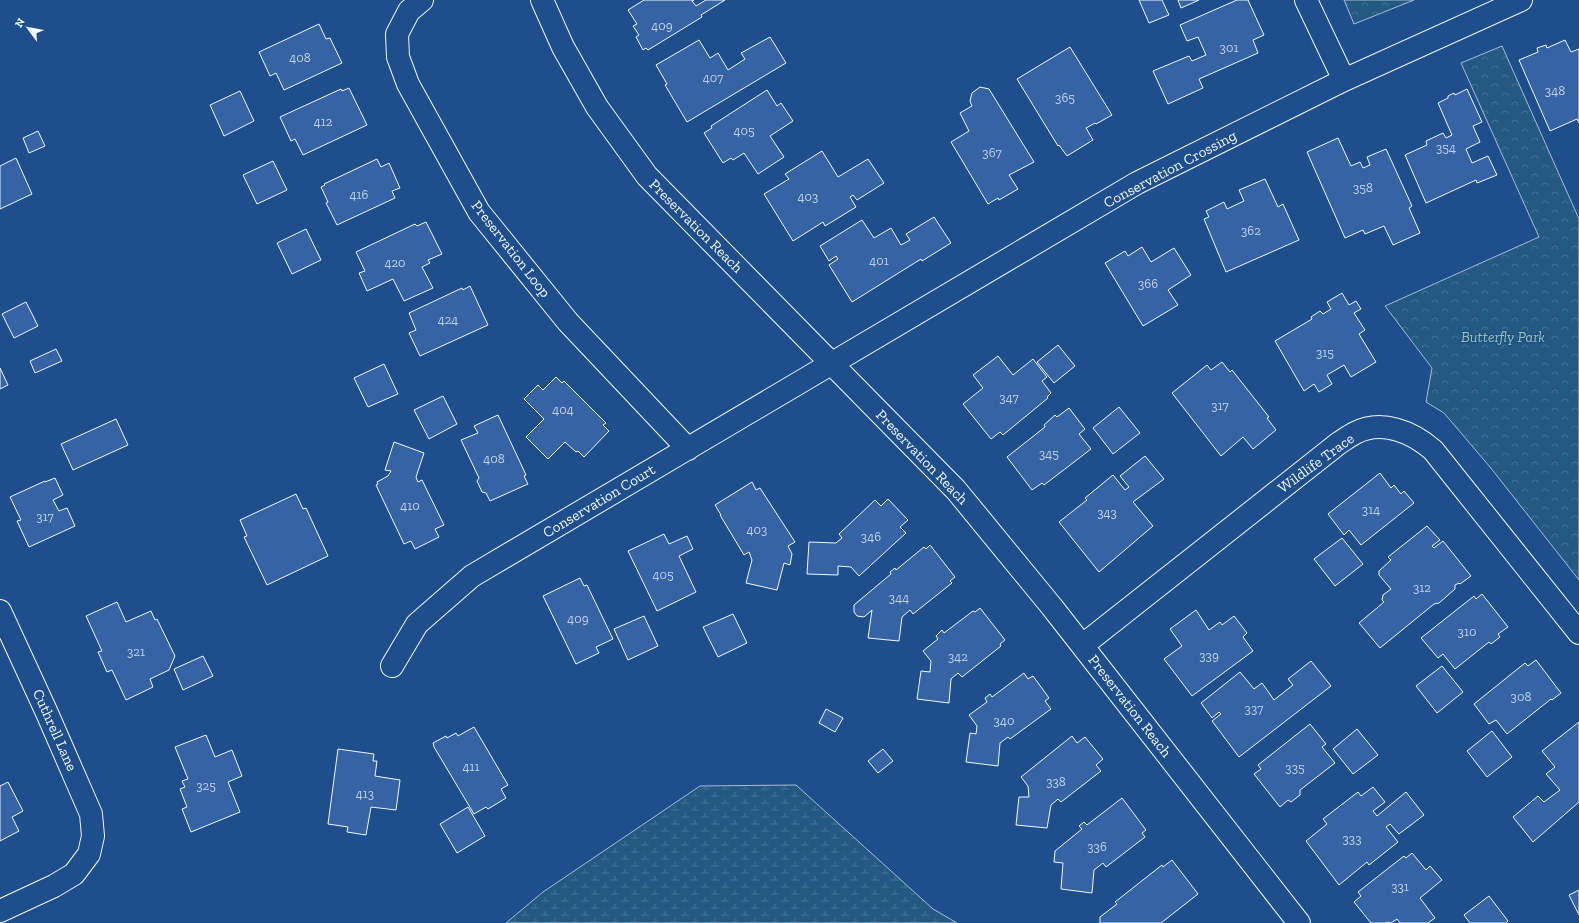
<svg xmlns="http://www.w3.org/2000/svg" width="1579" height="923" viewBox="0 0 1579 923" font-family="'Zilla Slab',serif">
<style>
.wetland{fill:url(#wetland-marsh);stroke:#a8bbd7}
.park{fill:url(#park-crowns);stroke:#a8bbd7}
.building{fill:#3563a3;stroke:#f2f6ff}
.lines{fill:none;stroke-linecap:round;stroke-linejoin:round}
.street-casing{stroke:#f2f6ff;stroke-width:24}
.street{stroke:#1f4e8c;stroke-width:22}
.labels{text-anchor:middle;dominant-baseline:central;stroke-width:3;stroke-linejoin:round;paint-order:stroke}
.number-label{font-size:13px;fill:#c3d1e8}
.street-label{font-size:15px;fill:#f2f6ff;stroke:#1f4e8c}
.park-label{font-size:15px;font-style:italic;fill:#97c8a6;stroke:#1f4e8c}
</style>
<defs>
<pattern id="wetland-marsh" width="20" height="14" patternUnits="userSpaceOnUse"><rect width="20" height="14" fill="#245a82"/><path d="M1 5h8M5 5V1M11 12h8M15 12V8" fill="none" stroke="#447295"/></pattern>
<pattern id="park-crowns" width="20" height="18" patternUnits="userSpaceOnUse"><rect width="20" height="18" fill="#245a82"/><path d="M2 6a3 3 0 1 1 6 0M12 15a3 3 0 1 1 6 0" fill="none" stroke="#447295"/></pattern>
</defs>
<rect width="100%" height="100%" fill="#1f4e8c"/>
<!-- wetland -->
<path class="wetland" d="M796 785 933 909 957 923H506L543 892 700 786Z"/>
<!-- park -->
<path class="park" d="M1344 0H1414L1354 24Z
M1502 46 1579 219V580L1490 467 1444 413 1426 402 1432 368 1385 306 1539 237 1461 63Z"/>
<!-- building -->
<path class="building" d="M644 0H694L692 1 696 6 706 0H725L701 15 702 17 648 50 646 48 643 50 636 37 639 35 633 26 637 24 628 10Z
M1139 0H1162L1169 15 1149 23Z
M1178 0H1199L1181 8Z
M1237 0H1248L1264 35 1253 40 1258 53 1199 79 1203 88 1168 104 1153 71 1189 56 1192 61 1206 55 1198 37 1187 41 1180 25Z
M319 24 326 39 330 38 342 63 284 90 276 73 270 76 259 52Z
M770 37 786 63 687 122 665 85 667 84 656 65 699 40 710 58 718 53 728 70 745 59 741 53Z
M1565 40 1571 52 1579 49V123L1577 119 1550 131 1519 60 1538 52 1537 48 1546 45 1547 48Z
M1070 47 1112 115 1096 124 1095 123 1086 128 1093 140 1067 156 1059 145 1058 146 1017 79Z
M980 87 989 89 1034 162 1009 175 1018 189 999 200 998 198 988 204 951 142 969 131 960 113 972 106 970 101 972 93Z
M349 88 367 125 303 155 295 139 291 141 280 117 341 89 342 91Z
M1467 89 1482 122 1473 126 1480 142 1466 149 1472 163 1488 156 1497 175 1477 183 1476 180 1426 203 1405 155 1427 145 1426 141 1443 133 1446 138 1452 135 1438 103 1448 98V96L1454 93 1455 95Z
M767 90 777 106 781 103 793 121 770 136 784 157 758 174 744 153 733 160 731 158 723 163 704 133 712 128 711 126Z
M240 91 254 121 224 136 210 105Z
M38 131 45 146 29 153 23 138Z
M1338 138 1351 166 1360 162 1363 168 1370 165 1367 157 1386 149 1412 206 1409 208 1420 233 1393 245 1384 226 1365 234 1363 230 1345 238 1307 152Z
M822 151 838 177 868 159 884 183 857 200 853 195 850 197 856 207 825 226 823 222 793 241 764 194 789 179 785 174Z
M16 158 32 194 0 209V166Z
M377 159 381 167 389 163 400 188 392 191 395 198 337 225 326 203 328 202 321 187 325 185 324 184Z
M273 161 287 190 257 204 243 175Z
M1265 179 1278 207 1283 204 1299 240 1226 272 1204 219 1209 217 1206 211 1224 202 1227 209 1244 201 1239 190Z
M934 217 951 243 922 261 921 259 852 302 829 265 838 259 836 256 829 261 820 246 862 220 874 238 891 228 901 245 910 240 906 234Z
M426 222 442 254 428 260 430 263 422 267 433 288 404 301 393 279 367 291 359 273 365 271 356 252 415 224 417 226Z
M306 229 321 260 292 274 277 243Z
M1142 247 1151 262 1174 248 1191 275 1168 290 1178 305 1143 326 1105 263 1125 251 1128 256Z
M470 286 488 325 420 356 409 333 416 330 409 313 462 288 463 290Z
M1342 293 1349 305 1356 301 1361 309 1354 313 1365 330 1359 334 1376 362 1351 377 1344 365 1327 375 1332 384 1319 392 1314 384 1304 391 1275 341 1312 319 1311 317 1320 311 1323 314 1331 309 1327 302Z
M26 302 38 326 14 338 2 314Z
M1058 345 1075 366 1054 383 1037 362Z
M56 349 62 361 35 373 30 361Z
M998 356 1013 375 1033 359 1047 377 1042 381 1051 393 1047 397 1048 398 1003 435 1000 432 991 439 963 404 983 388 973 375Z
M1222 362 1230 372 1232 370 1269 417 1267 418 1276 430 1253 449 1243 437 1221 456 1172 393 1207 365 1211 370Z
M384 364 398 394 368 407 354 378Z
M0 368 8 385 0 389Z
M556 377 562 383 564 381 606 423 603 425 609 431 584 457 578 451 576 452 565 442 548 459 526 437 544 419 524 399 538 385 543 390Z
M443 396 457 424 429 439 414 410Z
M1119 407 1140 433 1113 454 1093 428Z
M1069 408 1085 429 1079 434 1091 449 1044 485 1042 483 1032 490 1007 457 1045 427 1044 425 1055 415 1057 417Z
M498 415 526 475 524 476 528 484 490 501 486 493 482 492 477 481 479 478 461 440 478 433 474 426Z
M116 419 128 445 73 470 61 444Z
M394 442 424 453 416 477 418 482 422 480 444 525 435 529 439 537 415 549 411 541 404 544 376 485 378 484 377 482 388 476 391 471 385 470Z
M1145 456 1164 479 1133 502 1153 526 1099 572 1059 522 1087 500 1085 498 1113 475 1125 490 1129 487 1120 476Z
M1380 473 1391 488 1394 485 1401 494 1404 491 1414 503 1361 545 1349 530 1344 535 1328 514Z
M55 478 63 495 53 500 59 511 67 508 75 526 29 547 17 521 21 520 10 497 45 481V482Z
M752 482 756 490 760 488 795 542 788 546 792 554 790 565 784 563 777 590 746 583 752 560 749 552 744 555 720 515H721L715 505Z
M296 494 303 509 306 508 328 556 267 585 244 537 247 536 240 520Z
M888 499 908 520 900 527 906 533 859 576 851 567 838 566V575L807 574 809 542 836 543 842 538 839 534 875 500 881 506Z
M1427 526 1440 540 1432 546 1434 548 1443 541 1471 576 1460 584 1459 583 1455 585V589L1439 603 1434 604 1380 648 1359 623 1384 602 1382 600 1383 595 1391 589 1379 575V571L1391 560 1388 557Z
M664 534 669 544 687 536 693 549 679 556 696 592 657 611 628 551Z
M1342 538 1363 564 1335 586 1314 559Z
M930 545 955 577 950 581 952 583 913 614 910 610 902 617 899 641 868 638 872 610 864 617 857 616 854 612V605L891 574 890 572 895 568 896 570 924 547 926 549Z
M580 578 584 586 587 585 613 639 596 647 599 653 576 664 543 596Z
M1482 594 1508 627 1498 634 1500 637 1491 644 1489 642 1455 669 1443 654 1438 658 1421 638 1474 596 1476 599Z
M117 602 126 622 151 611 155 620 157 619 175 656 169 670 150 679 153 687 126 700 112 670 107 672 98 652 102 651 86 616Z
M980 608 1005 640 1000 644 1001 646 962 677 958 673 951 679 949 703 917 699 921 671 930 672 931 661 923 651 938 639 936 636 942 630 944 633 973 611 975 612Z
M1196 610 1209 630 1220 622 1222 625 1234 616 1247 633 1243 637 1253 651 1192 696 1164 659 1182 646 1170 629Z
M733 614 747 643 718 657 703 627Z
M644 616 658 646 628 660 614 629Z
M203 656 213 676 183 690 174 669Z
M1536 660 1561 693 1552 700 1551 699 1507 734 1496 720 1489 724 1474 704 1525 663 1528 666Z
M1311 661 1331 686 1239 757 1212 721 1221 714 1219 712 1212 718 1201 703 1240 672 1254 689 1262 683 1274 700 1293 685 1288 679Z
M1442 666 1463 692 1437 713 1416 686Z
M1024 673 1028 679 1033 676 1049 698 1045 701 1051 709 1010 739 1008 737 1000 743 998 766 966 762 970 733 976 734 977 726 969 715 987 702 985 698 990 694 992 697Z
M826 709 843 718 835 732 819 723Z
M1579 722V802L1533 842 1513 817 1538 796 1544 802 1560 790 1546 774 1555 767 1542 751Z
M1310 724 1326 744 1322 747 1335 763 1300 790V795L1291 802 1288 800 1280 807 1254 774 1261 769 1258 765Z
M474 727 508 785 501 789 506 798 488 809 486 807 474 814 434 747 433 743 446 736 447 738 456 733 458 736Z
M1357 729 1378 755 1353 774 1333 749Z
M1492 731 1512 757 1487 777 1467 751Z
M206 735 215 757 232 750 242 776 228 782 240 812 191 832 182 809 187 807 180 789 185 787 182 781 188 779 175 747Z
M1072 736 1077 743 1085 737 1103 759 1096 765 1101 771 1061 802 1058 799 1051 805 1047 828 1016 825 1019 797H1029L1028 786 1021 777Z
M338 749 374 754 373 761H377L375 776 400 780 396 810 371 807 366 835 347 832 348 827 328 824Z
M883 749 893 761 878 773 868 761Z
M8 782 23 811 12 817 19 831 0 841V786Z
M1373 787 1385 802 1373 811 1377 816 1406 792 1424 815 1399 834 1390 824 1386 827 1398 842 1369 865 1367 862 1339 885 1306 841 1327 824 1323 819 1358 792 1361 796Z
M1122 798 1146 830 1142 833 1145 837 1106 867 1103 863 1094 870 1092 893 1061 889 1063 863 1054 862 1055 851 1082 829 1079 826 1084 822 1087 825Z
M468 807 485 836 457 853 440 824Z
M1412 853 1426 870 1430 866 1442 880 1420 898 1435 918 1428 923H1400L1397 919 1391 923 1387 922 1385 923H1371L1354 902 1361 896 1358 892 1404 856 1406 858Z
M1172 860 1198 894 1161 923H1100V917L1117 904 1115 902 1162 865 1163 867Z
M1579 890V915L1569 895Z
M1489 896 1508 921 1506 923H1470L1464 915Z"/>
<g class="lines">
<!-- street casing -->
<g class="street-casing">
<path id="street" d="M422 0 409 11 397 34 398 57 408 84 479 212 568 322 688 449
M542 0 563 47 597 107 647 176 956 490 1052 607 1299 923
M1306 0 1344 80
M0 611 47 713 91 814 93 836 89 854 74 874 54 886 0 911
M1083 645 1339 443C1344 440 1349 436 1355 433 1382 419 1412 432 1433 450L1579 633
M392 666 417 624 472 576 1137 183 1344 80 1521 0"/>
</g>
<!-- street -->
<use href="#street" class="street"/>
</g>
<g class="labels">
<!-- number labels -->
<g class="number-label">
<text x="662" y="25">409</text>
<text x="1229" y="47">301</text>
<text x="300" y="57">408</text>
<text x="713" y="77">407</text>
<text x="1555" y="90">348</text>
<text x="1065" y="97">365</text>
<text x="323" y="121">412</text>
<text x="744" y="130">405</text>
<text x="1446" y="147">354</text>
<text x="992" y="152">367</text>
<text x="1363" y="187">358</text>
<text x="359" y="194">416</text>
<text x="808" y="196">403</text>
<text x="1251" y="230">362</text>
<text x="879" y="260">401</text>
<text x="395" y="262">420</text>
<text x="1148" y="283">366</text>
<text x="448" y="319">424</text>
<text x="1325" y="352">315</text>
<text x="1009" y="397">347</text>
<text x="1220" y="405">317</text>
<text x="563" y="409">404</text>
<text x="1049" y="453">345</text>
<text x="494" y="458">408</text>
<text x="410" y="505">410</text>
<text x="1371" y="509">314</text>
<text x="1107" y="512">343</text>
<text x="45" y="516">317</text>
<text x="757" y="529">403</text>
<text x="871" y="536">346</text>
<text x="663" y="574">405</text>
<text x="1422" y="587">312</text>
<text x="899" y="597">344</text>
<text x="578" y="618">409</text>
<text x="1467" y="631">310</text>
<text x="136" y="651">321</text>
<text x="1209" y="655">339</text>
<text x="958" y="656">342</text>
<text x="1521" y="696">308</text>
<text x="1254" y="708">337</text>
<text x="1004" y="720">340</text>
<text x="471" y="766">411</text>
<text x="1295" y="767">335</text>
<text x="1056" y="781">338</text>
<text x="206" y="785">325</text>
<text x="365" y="793">413</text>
<text x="1352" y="838">333</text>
<text x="1097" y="846">336</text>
<text x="1400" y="886">331</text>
</g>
<!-- street labels -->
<g class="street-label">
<text transform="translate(1170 169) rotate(-28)">Conservation Crossing</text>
<text transform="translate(696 226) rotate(45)">Preservation Reach</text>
<text transform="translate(511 249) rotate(52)">Preservation Loop</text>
<text transform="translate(922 457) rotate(46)">Preservation Reach</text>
<text transform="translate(1316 463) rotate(-36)">Wildlife Trace</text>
<text transform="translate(599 501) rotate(-31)">Conservation Court</text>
<text transform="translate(1130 706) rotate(52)">Preservation Reach</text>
<text transform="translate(55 730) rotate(66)">Cuthrell Lane</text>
</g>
<!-- park labels -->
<g class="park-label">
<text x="1503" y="337">Butterfly Park</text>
</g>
</g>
<!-- north arrow -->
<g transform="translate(28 28) rotate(302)" stroke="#1f4e8c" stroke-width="3" paint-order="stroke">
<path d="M0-3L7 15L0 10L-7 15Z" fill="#f2f6ff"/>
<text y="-6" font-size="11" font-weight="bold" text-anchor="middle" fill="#f2f6ff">N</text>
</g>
</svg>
